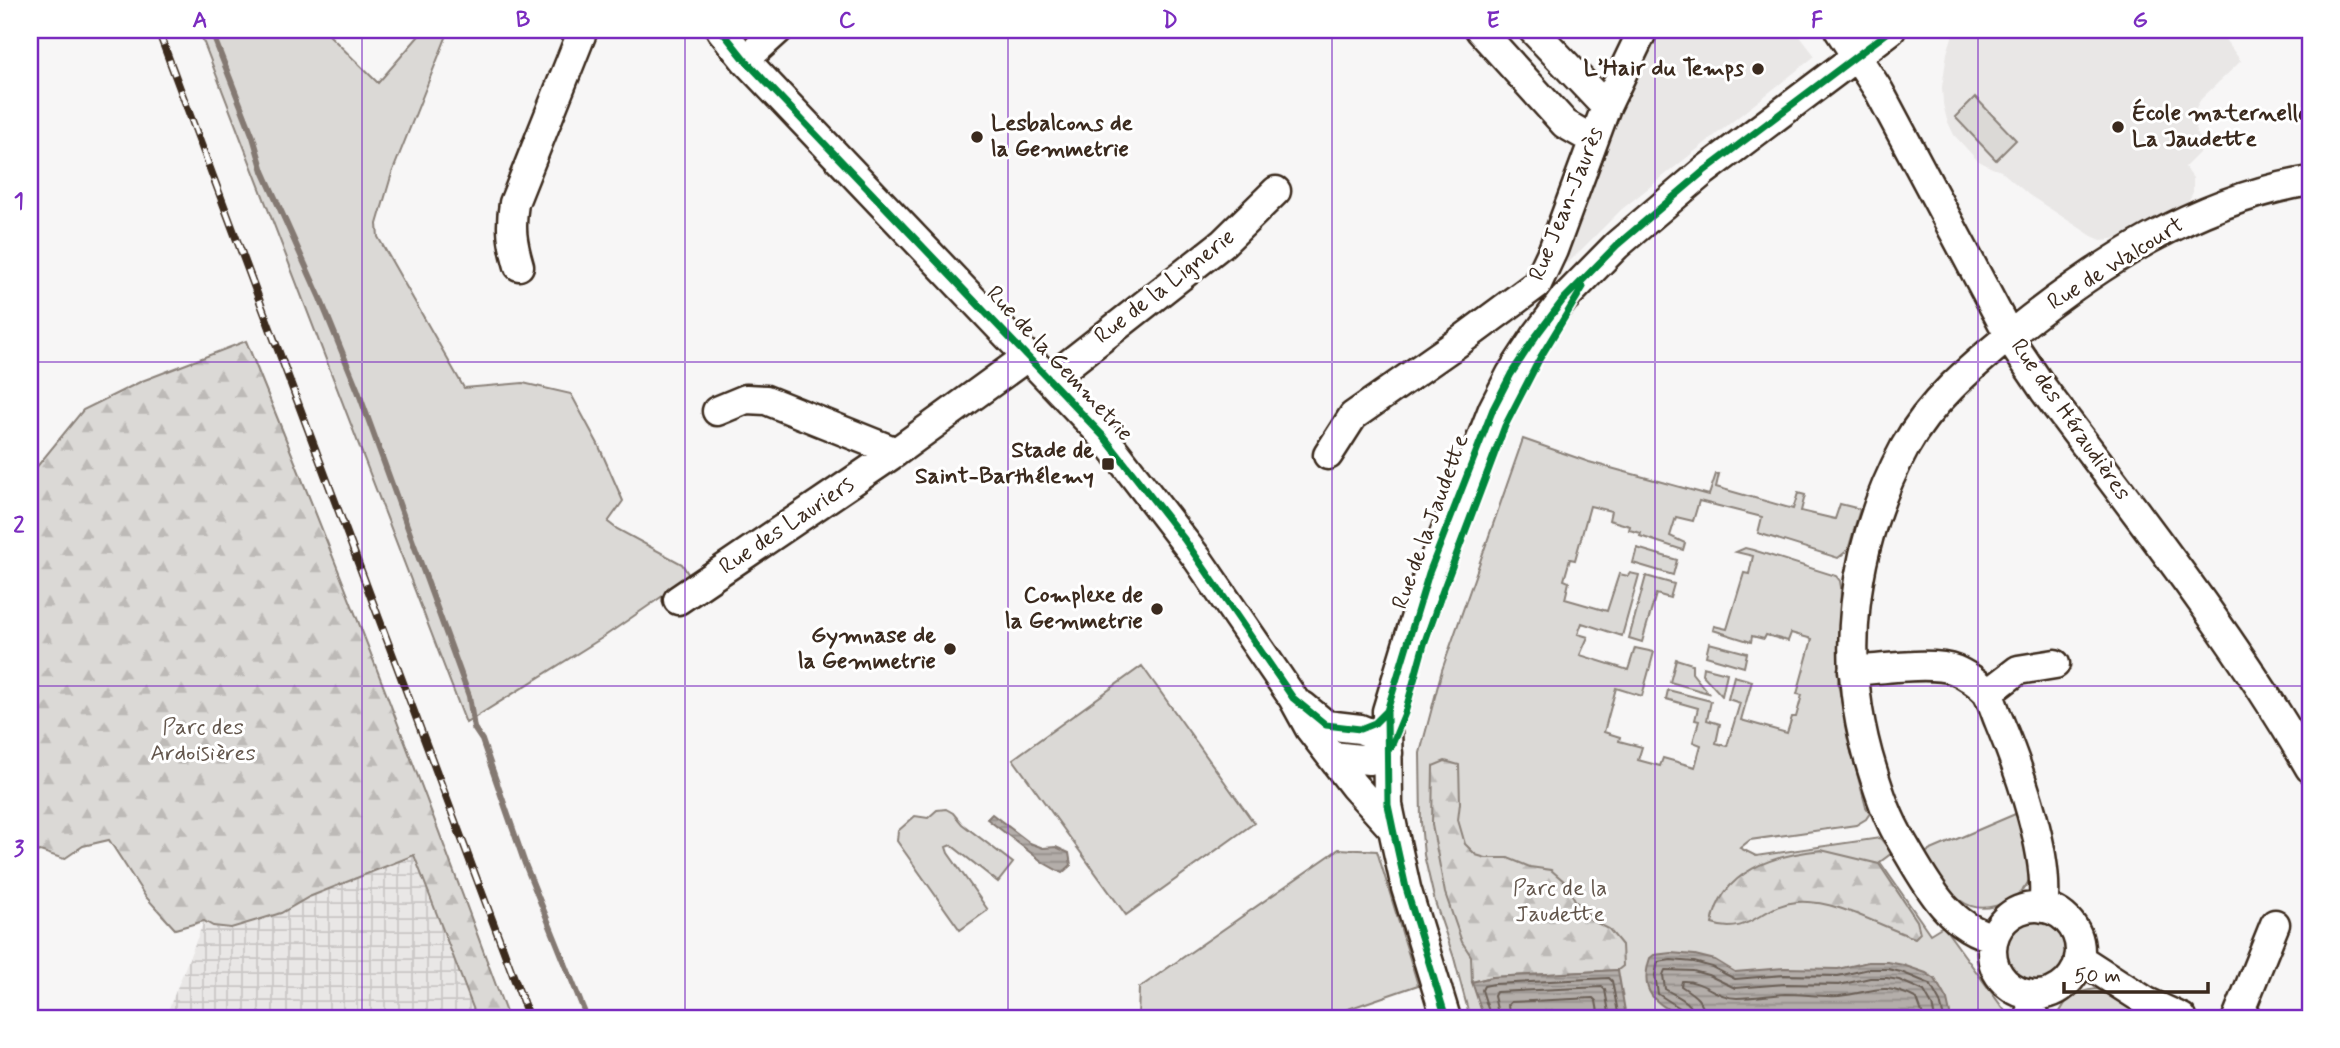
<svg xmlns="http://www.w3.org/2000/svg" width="2340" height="1048" viewBox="0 0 2340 1048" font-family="Mynerve,sans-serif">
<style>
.built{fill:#e9e7e6}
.industrial{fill:url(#industrial-grid)}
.green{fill:#dbd9d6;stroke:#8b827a;stroke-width:2}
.forest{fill:url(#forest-firs);stroke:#8b827a;stroke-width:2}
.water{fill:url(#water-rules);stroke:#847972;stroke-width:2}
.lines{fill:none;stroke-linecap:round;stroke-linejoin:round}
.shore{stroke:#6b5f56;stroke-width:2}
.stream{stroke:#847972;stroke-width:6}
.minor-casing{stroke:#3b2a1e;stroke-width:33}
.minor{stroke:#fff;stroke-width:28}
.rail-casing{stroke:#3b2a1e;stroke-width:8}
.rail{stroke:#fff;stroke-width:5;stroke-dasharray:16;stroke-linecap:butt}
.cycleway-casing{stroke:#fff;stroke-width:11}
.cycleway{stroke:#00873e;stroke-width:7}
.grid{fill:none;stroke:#7b2cbf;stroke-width:2;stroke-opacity:0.55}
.poi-dot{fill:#3b2a1e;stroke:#fff;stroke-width:2.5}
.labels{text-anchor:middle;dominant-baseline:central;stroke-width:6;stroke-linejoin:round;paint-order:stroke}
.poi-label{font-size:23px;font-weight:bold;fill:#3b2a1e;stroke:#fff;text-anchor:end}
.street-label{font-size:23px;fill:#3b2a1e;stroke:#fff}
.park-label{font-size:23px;fill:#63564c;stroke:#fff}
.neatline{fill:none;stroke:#7b2cbf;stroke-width:2.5}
.grid-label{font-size:23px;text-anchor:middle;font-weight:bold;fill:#7b2cbf}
</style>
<defs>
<pattern id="industrial-grid" width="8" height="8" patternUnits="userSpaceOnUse" patternTransform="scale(1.75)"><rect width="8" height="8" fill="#e9e7e6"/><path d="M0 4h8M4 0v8" fill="none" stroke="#c9c6c5"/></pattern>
<pattern id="forest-firs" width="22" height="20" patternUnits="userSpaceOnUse" patternTransform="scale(1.75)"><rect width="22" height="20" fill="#dbd9d6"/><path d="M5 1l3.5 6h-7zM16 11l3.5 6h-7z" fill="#bdbab7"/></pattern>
<pattern id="water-rules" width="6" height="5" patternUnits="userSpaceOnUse" patternTransform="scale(1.75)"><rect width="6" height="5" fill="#b4aeaa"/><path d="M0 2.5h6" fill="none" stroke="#948e8a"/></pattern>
</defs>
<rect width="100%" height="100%" fill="#f7f6f6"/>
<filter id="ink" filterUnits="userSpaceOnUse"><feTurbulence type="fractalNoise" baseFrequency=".0143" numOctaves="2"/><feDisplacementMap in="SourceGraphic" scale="14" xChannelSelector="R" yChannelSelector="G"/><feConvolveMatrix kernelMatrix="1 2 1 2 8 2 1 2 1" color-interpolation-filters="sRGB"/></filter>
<g filter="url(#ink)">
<!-- built -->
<path class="built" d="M1657 30H1795L1815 56 1622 209 1569 262 1565 263 1563 260 1622 104Z
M1958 30H2218L2241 61 2201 99 2194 111 2196 132 2205 147 2185 167 2193 178V192L2190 198 2186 203 2122 238 2101 240 2092 236 2029 195 2001 171 1992 168 1977 160 1954 135 1947 120 1943 104 1942 87 1947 53 1953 34Z"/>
<!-- industrial -->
<path class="industrial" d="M414 855 477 1018H165L204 921 231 928 281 913 309 897Z"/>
<!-- green -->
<path class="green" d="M199 30H278L281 33 284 30H324L378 83 424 30H449L392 173 377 224 378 237 464 388 523 383 571 394 598 444 623 501 608 522 617 529 682 564 690 577 602 638 466 723Z
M1975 97 2016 140 1996 160 1955 117Z
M1523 439 1589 462 1709 495 1716 474H1719L1716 487 1793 509 1798 493 1805 495 1801 511 1835 519 1840 504 1860 509 1848 550 1838 558 1758 533 1762 517 1699 501 1693 521 1676 517 1670 536 1685 543 1683 550 1640 536 1641 533 1629 530 1630 526 1609 520 1611 511 1590 506 1575 560 1570 559 1564 580 1569 582 1565 599 1607 611 1619 574 1628 576 1630 573 1639 575 1622 636 1582 623 1578 634 1588 637 1580 655 1628 670 1635 648 1654 652 1642 696 1616 688 1604 732 1620 737 1619 741 1642 747 1638 760 1660 766 1663 758 1695 767 1701 745 1693 742 1699 721 1695 720 1698 708 1666 699 1668 690 1711 701 1707 720 1720 724 1716 743 1727 746 1740 703 1728 699 1734 676 1752 681 1741 720 1787 733 1792 717H1796L1802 695 1797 694 1812 639 1791 633 1788 641 1766 635 1764 639 1752 636 1751 642 1713 630 1714 626 1727 629 1744 573 1749 574 1753 556 1736 552 1745 548 1753 550 1836 576 1840 581 1841 587 1838 683 1850 747 1866 807 1870 813 1866 819 1856 825 1750 840 1740 848 1756 856 1880 838 1892 853 1880 862 1930 934 1943 926 2010 1018H1470L1454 958 1435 902 1424 855 1421 822 1420 753 1442 670Z
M1637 548 1677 560 1673 575 1633 563Z
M1646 576 1674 584 1670 598 1656 594 1642 642 1629 638Z
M1709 643 1747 653 1744 667 1706 656Z
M1676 659 1692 664V673L1708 693 1670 682Z
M1142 666 1254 823 1126 915 1013 759Z
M1703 667 1727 673 1722 696 1702 674Z
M946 809 953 813 962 824 1013 863 998 882 951 845 946 847 948 853 988 910 960 930 897 841 898 831 915 816 928 818 937 810Z
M2020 812C2022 825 2032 867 2030 877 2027 888 2017 896 2008 901 1963 924 1944 885 1924 853Z
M1339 849 1377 851 1418 985 1322 1018H1138L1139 988Z
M2001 951a35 35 0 1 1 70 0a35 35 0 1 1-70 0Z
M2097 989 2146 1018H2057C2067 996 2073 992 2097 989Z"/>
<!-- forest -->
<path class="forest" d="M246 341C338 565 425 791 508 1018H477L414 855 309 897 281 913 231 928 213 926 204 921 175 929 145 896 109 840 83 846 64 859 40 851 30 854V475L83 410 142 381Z
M1445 761 1459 765 1460 803 1458 820 1465 844 1476 855 1486 858H1508L1530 867 1551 870 1566 883 1576 902 1585 908 1591 920 1609 929 1622 945 1623 966 1618 970 1492 977 1472 982 1471 956 1462 942 1445 893 1432 825 1433 766Z
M1821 850 1879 864 1917 921 1920 933 1915 938C1879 926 1836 899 1797 902 1762 904 1750 937 1712 924 1721 870 1775 855 1821 850Z"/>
<!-- water -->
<path class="water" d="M992 814 1030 843 1043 848 1056 847 1069 853 1071 865 1062 873 1044 863 987 819Z
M1671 953 1695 955 1715 960 1735 972 1784 968 1838 969 1868 962H1888L1903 965 1926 973 1935 979 1947 1000 1951 1018H1684C1656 1003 1638 994 1650 958L1654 955Z
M1618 970 1626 1017 1623 1018H1484L1472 982 1492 977Z"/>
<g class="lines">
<!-- shore -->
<path class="shore" d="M1491 1018 1482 990 1484 986 1494 984 1609 978 1612 981 1619 1018
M1499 1018 1494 996 1496 992 1602 987 1605 990 1610 1018
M1510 1018 1508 1005 1511 1002 1593 998 1596 1001 1599 1018
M1686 1018 1683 1010 1658 994 1655 975 1658 962 1671 960 1694 962 1712 967 1735 979 1784 975 1838 976 1869 969H1888L1901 972 1930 984 1940 1002 1944 1018
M1695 1018C1693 1001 1678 997 1665 989L1663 975 1665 970 1693 971 1708 975 1735 988 1785 984 1839 985 1870 978H1887L1899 980 1924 991 1932 1005 1935 1018
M1705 1018C1704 1001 1695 995 1681 986L1682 981C1703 980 1717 998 1737 998 1753 998 1769 995 1785 994 1803 994 1821 997 1839 996 1873 993 1881 980 1917 999L1924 1018"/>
<!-- stream -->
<path class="stream" d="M211 30 253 137 263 171 320 298 358 391 469 696 474 728 482 740 525 864 587 1018"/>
<!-- minor casing -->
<g class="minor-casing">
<path id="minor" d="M721 30 745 60 1104 437 1197 558 1293 698 1310 729 1354 786 1393 829
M1480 30 1565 124 1593 140
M1533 30 1606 107
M1839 30 1879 91 2017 350 2044 390C2136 513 2233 635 2310 768
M745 60 778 30
M519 266C512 242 510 228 514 203L583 30
M1050 379 1223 243 1276 191
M717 411 746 399 766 400 896 452
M1328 455 1353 416 1456 344 1537 284 1553 250 1606 107 1643 30
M678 600 896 452 1028 356
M1853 671C1878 669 1933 661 1955 670 1965 674 1978 683 1986 691 1992 699 1995 712 1999 721 2019 769 2051 857 2043 908
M1988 693 2018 670 2055 664
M1303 706 1326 725 1360 729 1375 735 1388 753
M1333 756 1369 760 1388 753
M1992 951a44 44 0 1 1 88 0a44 44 0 1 1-88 0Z
M1994 937C1948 929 1924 879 1902 842 1888 819 1880 795 1872 769 1838 661 1851 547 1905 447 1929 403 1970 368 2009 336 2098 264 2195 200 2310 181
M2079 958 2147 1002 2182 1018
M2028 994 2035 1018
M1446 1018 1406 888 1393 829 1388 805 1387 711 1429 573 1493 409 1511 374 1536 336 1563 300 1617 245 1704 171 1891 30
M2237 1018 2275 924"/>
</g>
<!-- minor -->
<use href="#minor" class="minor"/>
<!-- rail casing -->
<g class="rail-casing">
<path id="rail" d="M158 30 529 1018"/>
</g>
<!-- rail -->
<use href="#rail" class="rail"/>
<!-- cycleway casing -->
<g class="cycleway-casing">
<path id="cycleway" d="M721 30 745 60 1104 437 1184 539 1293 698 1326 725 1360 729 1375 723 1387 711
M1391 747 1405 713 1424 644 1442 593 1505 426 1540 358 1583 287
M1446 1018 1406 888 1393 829 1388 805 1387 711 1429 573 1493 409 1511 374 1536 336 1563 300 1617 245 1704 171 1891 30"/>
</g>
<!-- cycleway -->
<use href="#cycleway" class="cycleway"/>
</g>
</g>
<!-- grid -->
<path class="grid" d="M362 30V1018M685 30V1018M1008 30V1018M1332 30V1018M1655 30V1018M1978 30V1018M30 362H2310M30 686H2310"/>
<!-- markers -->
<g class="poi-dot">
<circle cx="1758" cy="69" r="7"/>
<circle cx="2118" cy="127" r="7"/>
<circle cx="977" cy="137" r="7"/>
<rect x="1101" y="457" width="14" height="14" rx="3.5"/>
<circle cx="1157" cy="609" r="7"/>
<circle cx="950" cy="649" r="7"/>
</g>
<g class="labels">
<!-- poi labels -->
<g class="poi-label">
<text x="1744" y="69">L’Hair du Temps</text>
<text x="2132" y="114" text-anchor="start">École maternelle<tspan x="2132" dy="26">La Jaudette</tspan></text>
<text x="991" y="124" text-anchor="start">Lesbalcons de<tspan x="991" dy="26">la Gemmetrie</tspan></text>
<text x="1094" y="451">Stade de<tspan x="1094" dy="26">Saint-Barthélemy</tspan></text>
<text x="1143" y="596">Complexe de<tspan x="1143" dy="26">la Gemmetrie</tspan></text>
<text x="936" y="636">Gymnase de<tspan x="936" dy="26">la Gemmetrie</tspan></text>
</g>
<!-- street labels -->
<g class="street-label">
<text transform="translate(1567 204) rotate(-68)">Rue Jean-Jaurès</text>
<text transform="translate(2116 264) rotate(-32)">Rue de Walcourt</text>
<text transform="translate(1165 287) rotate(-38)">Rue de la Lignerie</text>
<text transform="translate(1059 364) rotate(47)">Rue de la Gemmetrie</text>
<text transform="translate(2070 420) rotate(55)">Rue des Héraudières</text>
<text transform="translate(1431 522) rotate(-70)">Rue de la Jaudette</text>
<text transform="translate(787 526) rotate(-34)">Rue des Lauriers</text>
</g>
<!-- park labels -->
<g class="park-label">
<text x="203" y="728">Parc des<tspan x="203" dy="26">Ardoisières</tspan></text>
<text x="1560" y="889">Parc de la<tspan x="1560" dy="26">Jaudette</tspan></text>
</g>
</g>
<!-- margin -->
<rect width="2340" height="1048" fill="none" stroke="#fff" stroke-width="77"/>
<!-- scale -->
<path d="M2064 982v10h144v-10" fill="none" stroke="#3b2a1e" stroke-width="3.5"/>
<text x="2074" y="982" font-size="21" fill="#3b2a1e" stroke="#ffffff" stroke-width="5" paint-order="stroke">50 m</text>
<rect x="38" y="38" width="2264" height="972" class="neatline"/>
<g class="grid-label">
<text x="200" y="27">A</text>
<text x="523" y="27">B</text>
<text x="847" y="27">C</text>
<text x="1170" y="27">D</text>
<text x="1493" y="27">E</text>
<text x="1817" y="27">F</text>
<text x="2140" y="27">G</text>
<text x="19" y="208">1</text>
<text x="19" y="532">2</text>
<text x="19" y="856">3</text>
</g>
</svg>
